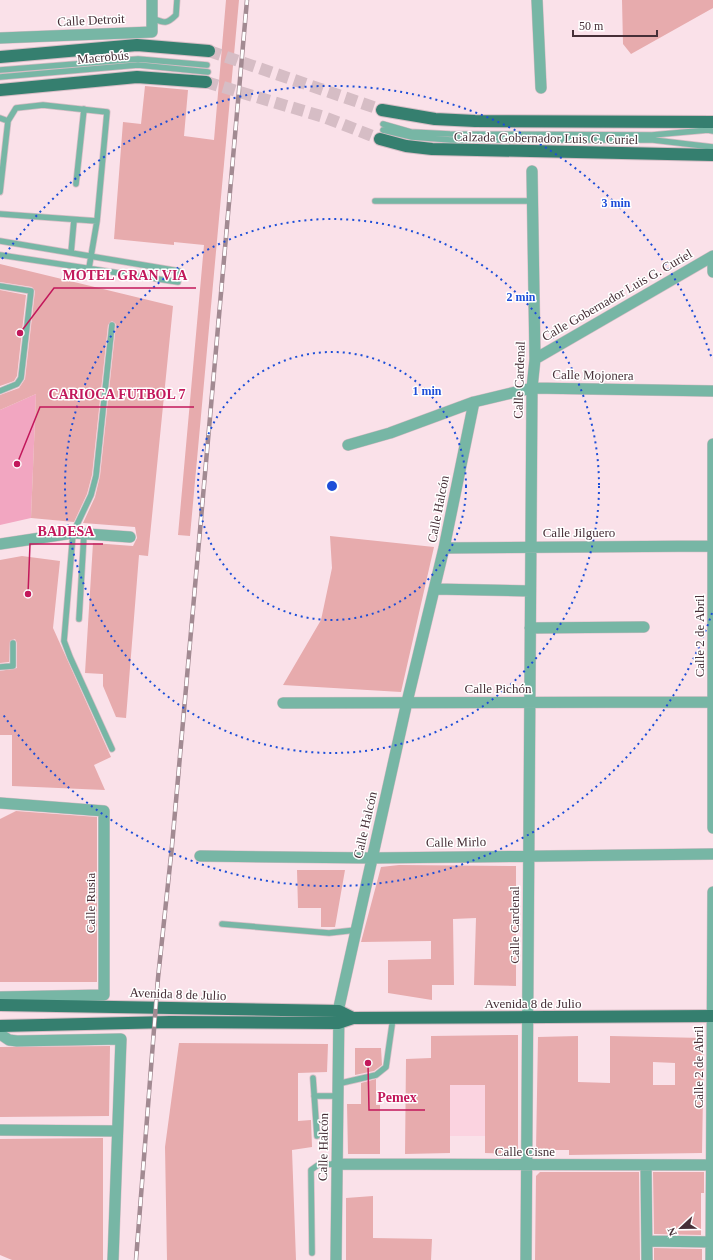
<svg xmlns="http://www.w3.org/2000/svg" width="713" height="1260" viewBox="0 0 713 1260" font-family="Georgia,serif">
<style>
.built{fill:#fbd3e0}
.garden{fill:#f2a6c1}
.building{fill:#e7abad;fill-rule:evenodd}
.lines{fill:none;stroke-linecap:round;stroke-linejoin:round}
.primary-tunnel{stroke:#d6bdc5;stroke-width:12;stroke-dasharray:12 6;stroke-linecap:butt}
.lane-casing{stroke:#d6bdc5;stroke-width:7}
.street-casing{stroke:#d6bdc5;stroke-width:12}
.primary-casing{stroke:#d6bdc5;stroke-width:14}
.lane{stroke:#77b6a5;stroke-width:5.5}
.street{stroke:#77b6a5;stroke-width:11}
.primary{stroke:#357f6f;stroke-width:12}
.rail-casing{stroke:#a28a92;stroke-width:4.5}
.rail{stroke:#fff;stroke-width:3;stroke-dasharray:9;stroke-linecap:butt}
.ring{fill:none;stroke:#1d4ed8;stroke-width:2;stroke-dasharray:2 4}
.labels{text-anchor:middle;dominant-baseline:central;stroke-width:3;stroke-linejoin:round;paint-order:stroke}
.street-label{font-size:13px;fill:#462f37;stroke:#fff}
.centre{fill:#1d4ed8;stroke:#fff;stroke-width:2}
.ring-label{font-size:12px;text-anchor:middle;font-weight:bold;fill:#1d4ed8;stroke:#fff;stroke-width:3;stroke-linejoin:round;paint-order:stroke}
.leader{fill:none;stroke:#c2185b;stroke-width:1.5}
.callout-dot{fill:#c2185b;stroke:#fff;stroke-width:1.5}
.callout-label{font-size:14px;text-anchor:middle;font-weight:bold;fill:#c2185b;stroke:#fff;stroke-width:3;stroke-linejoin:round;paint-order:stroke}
</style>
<rect width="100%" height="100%" fill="#fae1e9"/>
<!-- built -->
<path class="built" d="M450 1085H485V1136H450Z"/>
<!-- garden -->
<path class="garden" d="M36 394 31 518 0 525V410Z"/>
<!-- building -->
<path class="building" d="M226 0H239L190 536 178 535 204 245 174 242V245L114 239 123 122 141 124 145 86 188 90 184 136 214 140Z
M622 0H713V8L631 54 623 44Z
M0 264 173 306 148 556 139 555 126 718 116 717 103 686V674L85 673 93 543 133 546 137 538 135 527 83 523 95 497 100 476 116 324 112 321 108 325 92 475 87 494 74 522 31 518 36 394 0 410V395L19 388 25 379 35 291 32 287 0 282Z
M0 290 26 295 17 376 14 381 0 386Z
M330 536 434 547 401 692 283 685 321 620 332 568Z
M22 556 60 561 53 628 111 757 94 765 105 790 12 786V735H0V671L17 668V643L15 639 10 641 9 662 0 663V560Z
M16 811 97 817V982H0V819Z
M399 865 516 866V986L474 985 476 918 453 919 454 985H432V1000L388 993V960L431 959V941L361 942 381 867Z
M297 870H345L335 927H321V908H298Z
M518 1035V1154L485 1153V1085H450V1153L405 1154 406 1059 431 1058V1036Z
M578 1036V1082L610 1083V1036L704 1038 702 1153 569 1155V1150H536L538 1037ZM653 1062 675 1063V1085H653Z
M179 1043 328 1044 327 1072 298 1073V1121L311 1120 312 1147 292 1150 296 1260H167L165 1147Z
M110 1046 109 1116 0 1117V1047Z
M355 1048H381L382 1065 374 1071 355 1075Z
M376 1079V1105H380V1154H348L347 1104H361V1083Z
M103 1138V1260H12L0 1255V1139Z
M540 1172H639L640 1260H535L536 1176Z
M653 1172H704V1193H701V1235L654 1234Z
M373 1196V1238L432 1239 431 1260H346V1198Z
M654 1248 702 1249V1260H654Z"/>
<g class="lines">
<!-- primary-tunnel -->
<path class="primary-tunnel" d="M209 51 382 110
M206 82 324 117 380 139"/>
<!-- lane casing -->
<g class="lane-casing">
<path id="lane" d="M152 18C164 23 166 25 176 15L177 0
M0 70 138 59 207 65
M0 77 138 65 208 72
M0 118 8 121
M383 124 411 132 450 134 652 135 708 130 713 131
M383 130 412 137 451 140H653L713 147
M76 184 84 109
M0 192 8 121 16 108 43 105 107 112 97 221 89 268
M375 201H532
M0 214 97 221
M0 241 179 271 178 282 0 255
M71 253 74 220
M0 286 31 291 21 378 17 384 0 391
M112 325 96 476 91 495 73 533 64 641 70 657 112 749
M79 619 84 534
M0 667 13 666V643
M222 924 329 933 356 930
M313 1078 317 1136
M337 1084 376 1075 386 1067 393 1018
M314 1096H337
M312 1253 311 1170 318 1165 336 1164"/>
</g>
<!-- street casing -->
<g class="street-casing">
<path id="street" d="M537 0 541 88
M0 38 152 32V0
M535 359 713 256V272
M713 444V828
M348 445 390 433 474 402 532 388 713 391
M0 544 73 533 130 537
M444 548 713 546
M434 589 530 591
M530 628 644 627
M283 703 713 702
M0 803 104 811V995L0 997
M200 856 372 858 713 854
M0 1034 9 1040 17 1041 121 1039 113 1260
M0 1130 117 1131
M336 1164 713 1165
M646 1165 647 1260
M647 1241 711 1242
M336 1260 339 1007 407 702 444 548 474 402
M526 1260 532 388 535 359 532 171
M711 1260 713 892"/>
</g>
<!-- primary casing -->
<g class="primary-casing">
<path id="primary" d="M0 57 137 45 209 51
M0 90 137 77 206 82
M382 110 435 119 475 121 713 122
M380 139 406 146 432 149 713 155
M0 1005 339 1011 353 1018
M0 1026 170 1022 338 1023 353 1018 713 1016"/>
</g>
<!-- lane -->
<use href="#lane" class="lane"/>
<!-- street -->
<use href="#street" class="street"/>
<!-- primary -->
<use href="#primary" class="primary"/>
<!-- rail casing -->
<g class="rail-casing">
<path id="rail" d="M136 1260 158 978 172 846 247 0"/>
</g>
<!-- rail -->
<use href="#rail" class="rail"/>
</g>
<!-- distance rings -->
<g class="ring">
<circle cx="332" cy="486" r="134"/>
<circle cx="332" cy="486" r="267"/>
<path d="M712 613A401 401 0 0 1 2 713M2 259A401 401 0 0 1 712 359"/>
</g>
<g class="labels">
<!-- street labels -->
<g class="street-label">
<text transform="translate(91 20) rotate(-3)">Calle Detroit</text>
<text transform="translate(103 57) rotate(-5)">Macrobús</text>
<text transform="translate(546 138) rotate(1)">Calzada Gobernador Luis C. Curiel</text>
<text transform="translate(617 295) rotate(-30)">Calle Gobernador Luis G. Curiel</text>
<text transform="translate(593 375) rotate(1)">Calle Mojonera</text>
<text transform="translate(519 380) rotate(-88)">Calle Cardenal</text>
<text transform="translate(438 509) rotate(-79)">Calle Halcón</text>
<text x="579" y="532">Calle Jilguero</text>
<text transform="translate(699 636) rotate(-90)">Calle 2 de Abril</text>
<text x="498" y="688">Calle Pichón</text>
<text transform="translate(365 825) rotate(-77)">Calle Halcón</text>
<text transform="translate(456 842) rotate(-1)">Calle Mirlo</text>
<text transform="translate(90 903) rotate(-90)">Calle Rusia</text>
<text transform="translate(514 925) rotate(-90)">Calle Cardenal</text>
<text transform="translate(178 994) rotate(2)">Avenida 8 de Julio</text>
<text x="533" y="1003">Avenida 8 de Julio</text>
<text transform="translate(698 1067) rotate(-90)">Calle 2 de Abril</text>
<text transform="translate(323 1147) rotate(-89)">Calle Halcón</text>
<text x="525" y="1151">Calle Cisne</text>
</g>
</g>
<circle cx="332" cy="486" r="6" class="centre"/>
<g class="ring-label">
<text x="616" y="207">3 min</text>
<text x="521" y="301">2 min</text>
<text x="427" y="395">1 min</text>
</g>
<!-- callouts -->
<path class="leader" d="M20 333L54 288H196M17 464L40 407H194M28 594L30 544H103M368 1063L369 1110H425"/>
<g class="callout-dot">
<circle cx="20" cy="333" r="4"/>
<circle cx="17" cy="464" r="4"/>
<circle cx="28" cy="594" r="4"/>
<circle cx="368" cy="1063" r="4"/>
</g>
<g class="callout-label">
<text x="125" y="280">MOTEL GRAN VIA</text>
<text x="117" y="399">CARIOCA FUTBOL 7</text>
<text x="66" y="536">BADESA</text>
<text x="397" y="1102">Pemex</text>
</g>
<!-- north arrow -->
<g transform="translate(681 1228) rotate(248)" stroke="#ffffff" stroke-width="3" paint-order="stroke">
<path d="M0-3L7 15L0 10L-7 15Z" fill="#462f37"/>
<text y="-6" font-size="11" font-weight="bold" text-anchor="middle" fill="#462f37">N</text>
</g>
<!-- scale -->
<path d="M573 30v6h84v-6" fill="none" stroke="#462f37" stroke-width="2"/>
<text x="579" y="30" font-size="12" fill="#462f37" stroke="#ffffff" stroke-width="3" paint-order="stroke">50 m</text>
</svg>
